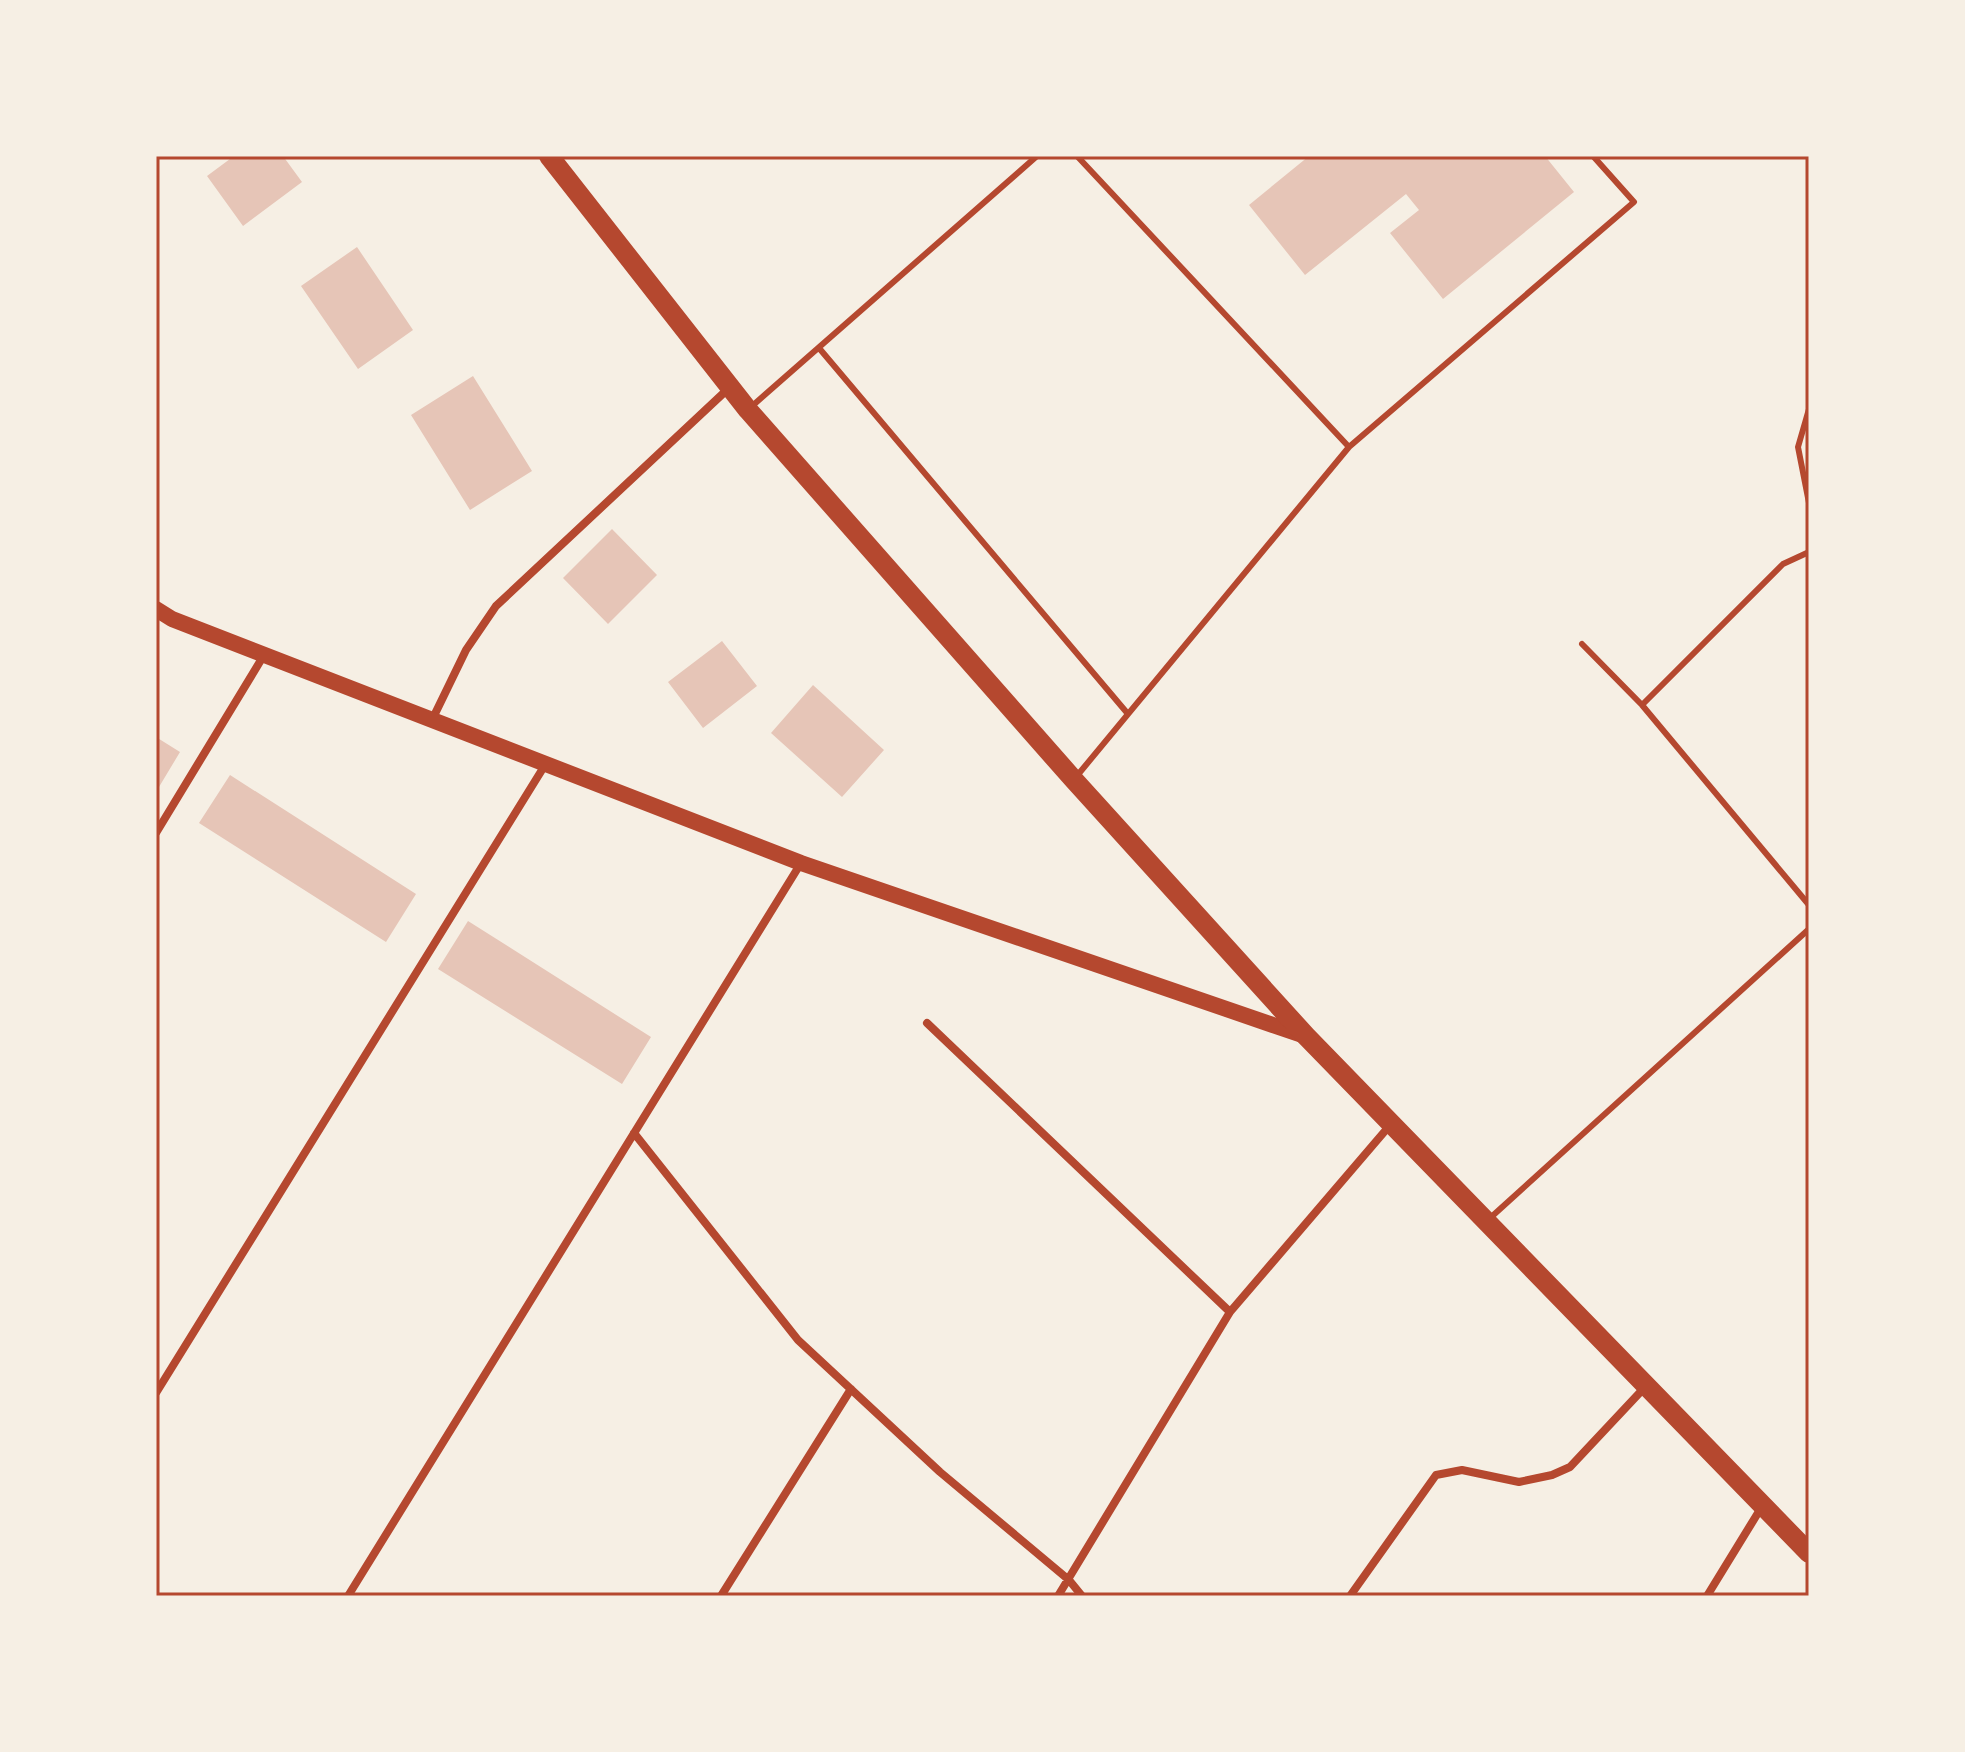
<svg xmlns="http://www.w3.org/2000/svg" width="1965" height="1752" viewBox="0 0 1965 1752" font-family="Karla,sans-serif">
<style>
.building{fill:#e6c5b7}
.lines{fill:none;stroke-linecap:round;stroke-linejoin:round}
.service{stroke:#b5482f;stroke-width:6}
.minor{stroke:#b5482f;stroke-width:8}
.secondary{stroke:#b5482f;stroke-width:16}
.primary{stroke:#b5482f;stroke-width:20}
.neatline{fill:none;stroke:#b5482f;stroke-width:3}
</style>
<rect width="100%" height="100%" fill="#f6efe4"/>
<!-- building -->
<path class="building" d="M234 156H283L302 182 243 226 207 176Z
M1309 156H1545L1574 192 1443 299 1390 233 1419 210 1406 194 1305 275 1249 205Z
M357 247 413 330 358 369 301 286Z
M473 376 532 471 470 510 411 415Z
M612 529 657 575 608 624 563 578Z
M722 641 757 686 703 728 668 682Z
M813 685 884 750 842 797 771 733Z
M156 737 180 752 156 792Z
M230 775 416 894 386 942 199 823Z
M468 921 651 1037 622 1084 438 969Z"/>
<g class="lines">
<!-- service -->
<path class="service" d="M819 348 1128 714
M751 407 1037 156
M1809 409 1798 447 1809 503
M1349 447 1634 202 1593 156
M1582 644 1642 705 1809 905
M1642 705 1783 564 1809 552
M1076 777 1349 447 1077 156
M1489 1219 1809 929"/>
<!-- minor -->
<path class="minor" d="M432 720 466 650 496 606 729 388
M156 833 264 655
M927 1023 1230 1312
M634 1133 798 1340 940 1472 1069 1580 1082 1596
M156 1393 545 765
M348 1596 801 863
M721 1596 851 1389
M1058 1596 1230 1312 1391 1124
M1350 1596 1436 1475 1462 1470 1519 1482 1552 1475 1570 1467 1646 1386
M1707 1596 1761 1508"/>
<!-- secondary -->
<path class="secondary" d="M156 609 172 619 801 863 1305 1036"/>
<!-- primary -->
<path class="primary" d="M549 156 748 410 1074 780 1306 1036 1809 1553"/>
</g>
<!-- border -->
<rect width="1965" height="1752" fill="none" stroke="#f6efe4" stroke-width="316"/>
<rect x="158" y="158" width="1649" height="1436" class="neatline"/>
</svg>
